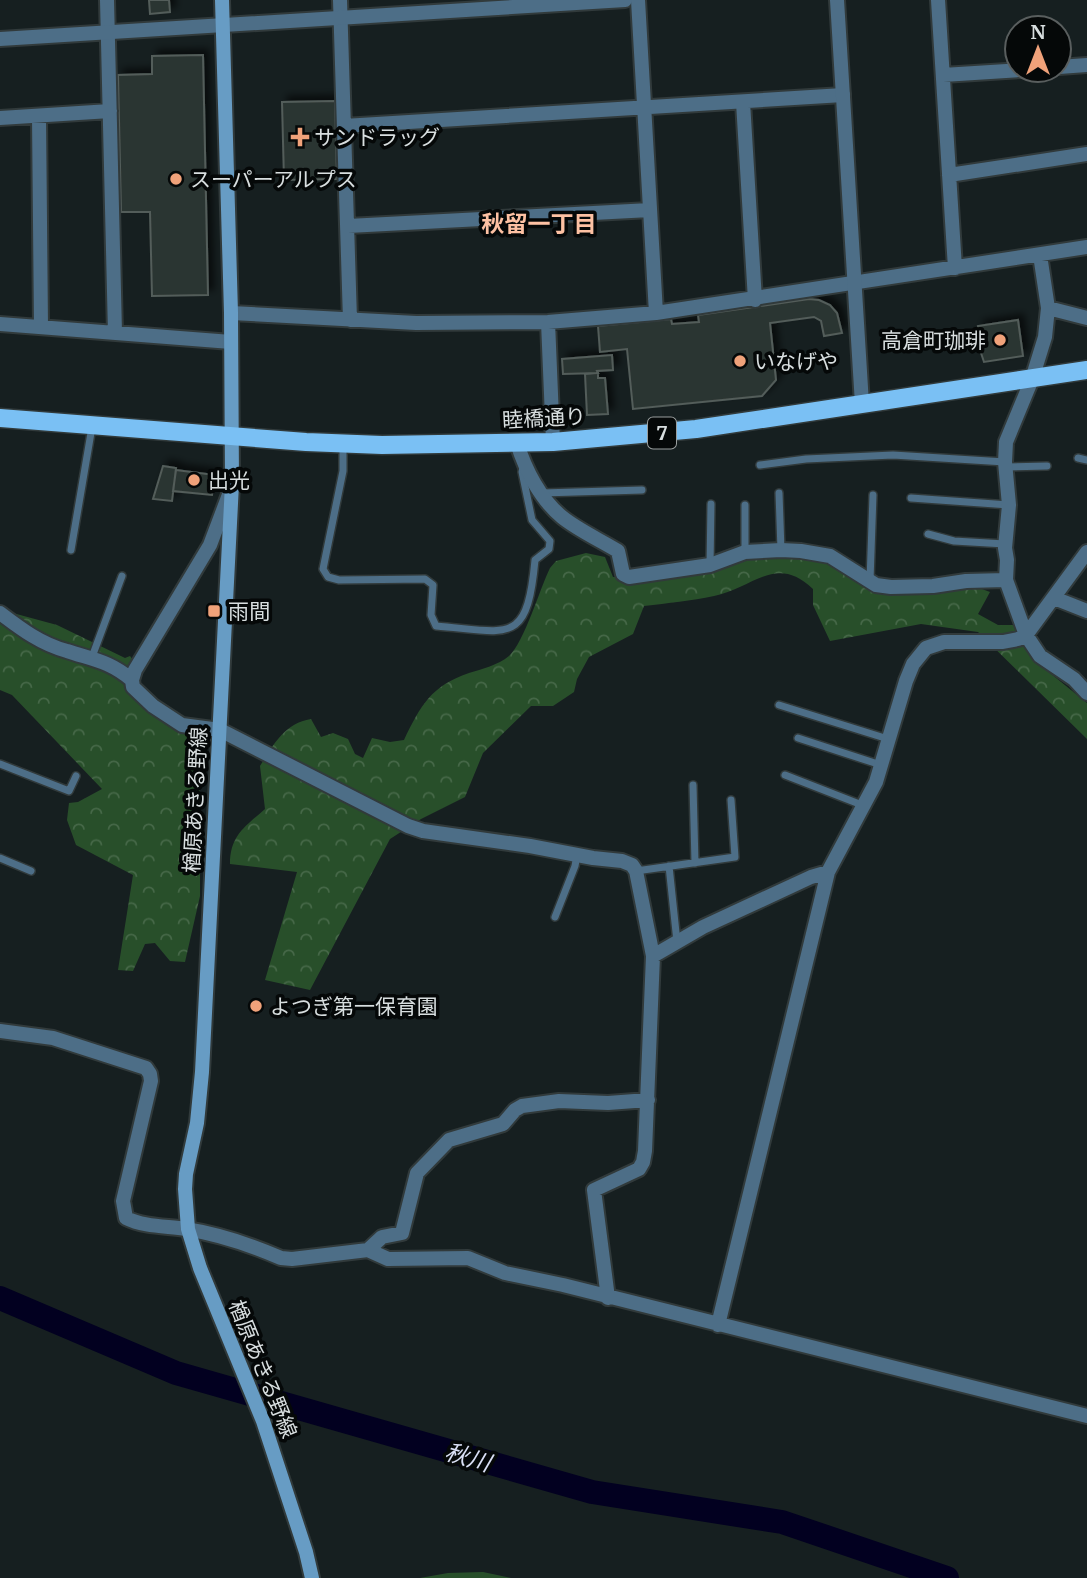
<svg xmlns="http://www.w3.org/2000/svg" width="1087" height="1578" viewBox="0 0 1087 1578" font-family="Merriweather,'Noto Sans JP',serif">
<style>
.forest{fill:url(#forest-crowns)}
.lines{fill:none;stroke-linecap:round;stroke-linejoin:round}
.river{stroke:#020020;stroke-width:24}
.building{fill:#2c3532;stroke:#535d5a;stroke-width:2;filter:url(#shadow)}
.service-casing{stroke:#313a3b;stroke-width:10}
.minor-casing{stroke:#313a3b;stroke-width:18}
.tertiary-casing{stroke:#313a3b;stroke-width:18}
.secondary-casing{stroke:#313a3b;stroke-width:18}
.primary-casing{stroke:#313a3b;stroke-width:21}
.service{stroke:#4d6e87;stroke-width:7}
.minor{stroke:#4d6e87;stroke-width:14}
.tertiary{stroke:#4d6e87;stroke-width:14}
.secondary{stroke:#679cc4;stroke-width:14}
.primary{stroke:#7ac0f4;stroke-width:18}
.poi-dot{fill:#f0a27a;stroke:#050808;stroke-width:2.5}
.labels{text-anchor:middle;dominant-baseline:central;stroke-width:7;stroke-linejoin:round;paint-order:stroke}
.shield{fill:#050808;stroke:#999e9e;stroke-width:2}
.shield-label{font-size:19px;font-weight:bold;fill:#d8dedf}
.poi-label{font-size:21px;fill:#d8dedf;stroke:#050808;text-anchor:start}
.street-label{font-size:21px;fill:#d8dedf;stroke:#050808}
.neighbourhood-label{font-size:23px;font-weight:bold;fill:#fdc1a3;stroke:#050808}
.water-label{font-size:23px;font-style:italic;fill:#dbe1f6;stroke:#050808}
</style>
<defs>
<pattern id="forest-crowns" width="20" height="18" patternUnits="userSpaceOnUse" patternTransform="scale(1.75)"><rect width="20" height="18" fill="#284f2a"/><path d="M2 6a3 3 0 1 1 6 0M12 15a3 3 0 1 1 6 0" fill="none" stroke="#466848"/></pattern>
<filter id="shadow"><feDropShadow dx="5.5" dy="-5.5" stdDeviation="3.5" flood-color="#0009"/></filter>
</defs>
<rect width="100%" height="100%" fill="#161f20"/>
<!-- forest -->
<path class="forest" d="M586 553 605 557 613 577 687 575 743 558 816 554 837 570 886 592 971 585 990 592 978 614 998 625H1013L1050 673 1087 703V739L978 632 921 624 830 641 813 605V589C776 553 752 589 714 596 691 601 668 603 644 606L633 634 589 657 577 679 574 692 553 706H531L483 753 465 797 421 819 390 839 310 990 265 980 297 872 230 864C230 835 246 826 265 809L260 766C273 745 285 723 311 719L321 737 333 733 348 739 355 754 363 758 372 738 390 742 404 740C421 705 431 686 469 673 482 669 498 665 509 656 524 643 540 588 550 568L556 561Z
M0 606 9 612 57 625 125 658 130 656C144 673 141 681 140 702L163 722 193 738 200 787V896L185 962 170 961 155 943 145 944 133 971 118 970 133 875 76 845 67 820 69 803 78 802 102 789 12 695 0 690Z
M483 1572 511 1578H420L448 1573Z"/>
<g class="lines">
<!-- river -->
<path class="river" d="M0 1298 176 1373 592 1492 782 1522 947 1578"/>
</g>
<!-- building -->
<path class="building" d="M149 0H169L170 12 150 14Z
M203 55 208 295 152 296 150 212H121L118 75 152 74V56Z
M335 101 337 179 284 180 282 102Z
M809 299 819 300 830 305 837 313 842 333 824 336 821 321 814 317 770 323 776 380 762 396 633 409 627 349 600 352 598 326 671 319 672 324 699 322 698 315Z
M1018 320 1023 356 984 362 979 347H975L973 336 980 335 978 326Z
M612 355 613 370 597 371 598 373 563 374 562 359Z
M598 373V378H605L608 414 587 415 585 374Z
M163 466 176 468 172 501 153 499Z
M176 470 215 475 212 495 173 491Z"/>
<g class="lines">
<!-- service casing -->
<g class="service-casing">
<path id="service" d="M343 444V471L323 569 328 577 339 580 425 579 433 585 431 615 436 626C510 632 527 646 535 560L549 549 550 541 532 520 522 472 523 467
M1078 458 1087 460
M760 465 806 459 893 455 1005 462
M1006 467 1047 466
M542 493 642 490
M779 493 781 550
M911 498 1009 505
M745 505V552
M928 534 954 541 1005 544
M71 550 92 427
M710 565 711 504
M870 581 873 495
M92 657 122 576
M779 705 888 739
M798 738 881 765
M0 764 69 791 76 776
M785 775 862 805
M693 785 695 863
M0 858 31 871
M669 866 677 942
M636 871 735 857 731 800
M555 917 575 866 577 855"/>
</g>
<!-- minor casing -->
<g class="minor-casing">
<path id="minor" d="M107 0 115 333
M340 0 350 320
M638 0 656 313
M938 0 955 268
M1059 67 1087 65
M943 75 1021 70
M743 102 755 300
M39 116 41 327
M0 118 110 111
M344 126 843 95
M949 175 1087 154
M348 226 650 210
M1040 255 1048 308 1045 337 1032 379 1006 442 1005 462 1009 505 1005 548 1007 560 1006 580 1026 635 1040 656 1074 679 1087 693
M1048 308 1087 318
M231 313 416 323 548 322 656 313 1087 247
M548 322 553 442
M0 324 231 342
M517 443C525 469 540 499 562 517 578 530 600 540 618 551L623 574 629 577 710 565 745 552 781 550 801 551 830 556 876 585 891 587 933 586 966 581 1006 580
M230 492 210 545 135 670 132 680 133 687 153 706 182 725 220 730 408 826 423 831 530 846 593 858 622 861 632 865 636 871 653 956 645 1151 643 1162 639 1169 594 1190 608 1298
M1054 598 1087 611
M0 613C21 629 41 644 67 651 94 660 109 661 132 680
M653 956 703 927 811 877 828 872
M0 1031 53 1038 146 1068 150 1074 151 1081 123 1201 126 1218C144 1227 166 1226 186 1229 218 1234 251 1245 281 1258L292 1259 368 1250 382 1237 402 1233 417 1173 449 1140 503 1124 515 1110 522 1106 559 1101 608 1103 648 1100
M368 1250 388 1259 468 1258 505 1273 563 1285 1087 1416
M718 1325 828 872 876 782 906 681 913 664 926 648 944 642H1003L1018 639 1026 635 1087 552"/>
</g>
<!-- tertiary casing -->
<g class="tertiary-casing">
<path id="tertiary" d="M837 0 862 404
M0 39 625 0"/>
</g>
<!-- secondary casing -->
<g class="secondary-casing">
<path id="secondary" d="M222 0 231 313 232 484 202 1072 197 1123 186 1174 185 1189 188 1229 200 1268 263 1421 306 1552 312 1578"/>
</g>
<!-- primary casing -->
<g class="primary-casing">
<path id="primary" d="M0 418 306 442 382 445 553 442 696 429 1087 370"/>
</g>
<!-- service -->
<use href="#service" class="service"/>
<!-- minor -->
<use href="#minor" class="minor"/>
<!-- tertiary -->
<use href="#tertiary" class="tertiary"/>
<!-- secondary -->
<use href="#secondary" class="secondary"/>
<!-- primary -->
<use href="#primary" class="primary"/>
</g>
<!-- markers -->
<g class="poi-dot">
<path d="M296.5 126.5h7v7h7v7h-7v7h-7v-7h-7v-7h7z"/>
<circle cx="176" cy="179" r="7"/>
<circle cx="1000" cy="340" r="7"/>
<circle cx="740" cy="361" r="7"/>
<circle cx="194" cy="480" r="7"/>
<rect x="207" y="604" width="14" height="14" rx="3.5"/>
<circle cx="256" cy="1006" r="7"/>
</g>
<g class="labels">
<!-- shield labels -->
<rect class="shield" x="648" y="417.5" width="28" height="31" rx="5"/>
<g class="shield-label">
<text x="662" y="433">7</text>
</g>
<!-- poi labels -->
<g class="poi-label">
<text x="314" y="137">サンドラッグ</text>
<text x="190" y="179">スーパーアルプス</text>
<text x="986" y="340" text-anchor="end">高倉町珈琲</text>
<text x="754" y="361">いなげや</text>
<text x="208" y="480">出光</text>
<text x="228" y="611">雨間</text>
<text x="270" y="1006">よつぎ第一保育園</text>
</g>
<!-- street labels -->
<g class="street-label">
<text transform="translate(544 418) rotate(-3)">睦橋通り</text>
<text transform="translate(195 800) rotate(-87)">楢原あきる野線</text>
<text transform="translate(263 1369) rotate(68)">楢原あきる野線</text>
</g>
<!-- neighbourhood labels -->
<g class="neighbourhood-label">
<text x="539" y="223">秋留一丁目</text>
</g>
<!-- water labels -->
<g class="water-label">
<text transform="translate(468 1457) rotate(16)">秋川</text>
</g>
</g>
<!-- north arrow -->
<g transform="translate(1038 49)"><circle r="33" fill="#050808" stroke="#595e5e" stroke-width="2"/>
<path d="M0-5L12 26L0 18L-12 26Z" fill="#f0a27a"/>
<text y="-10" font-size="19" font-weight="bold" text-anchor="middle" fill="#d8dedf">N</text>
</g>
</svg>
